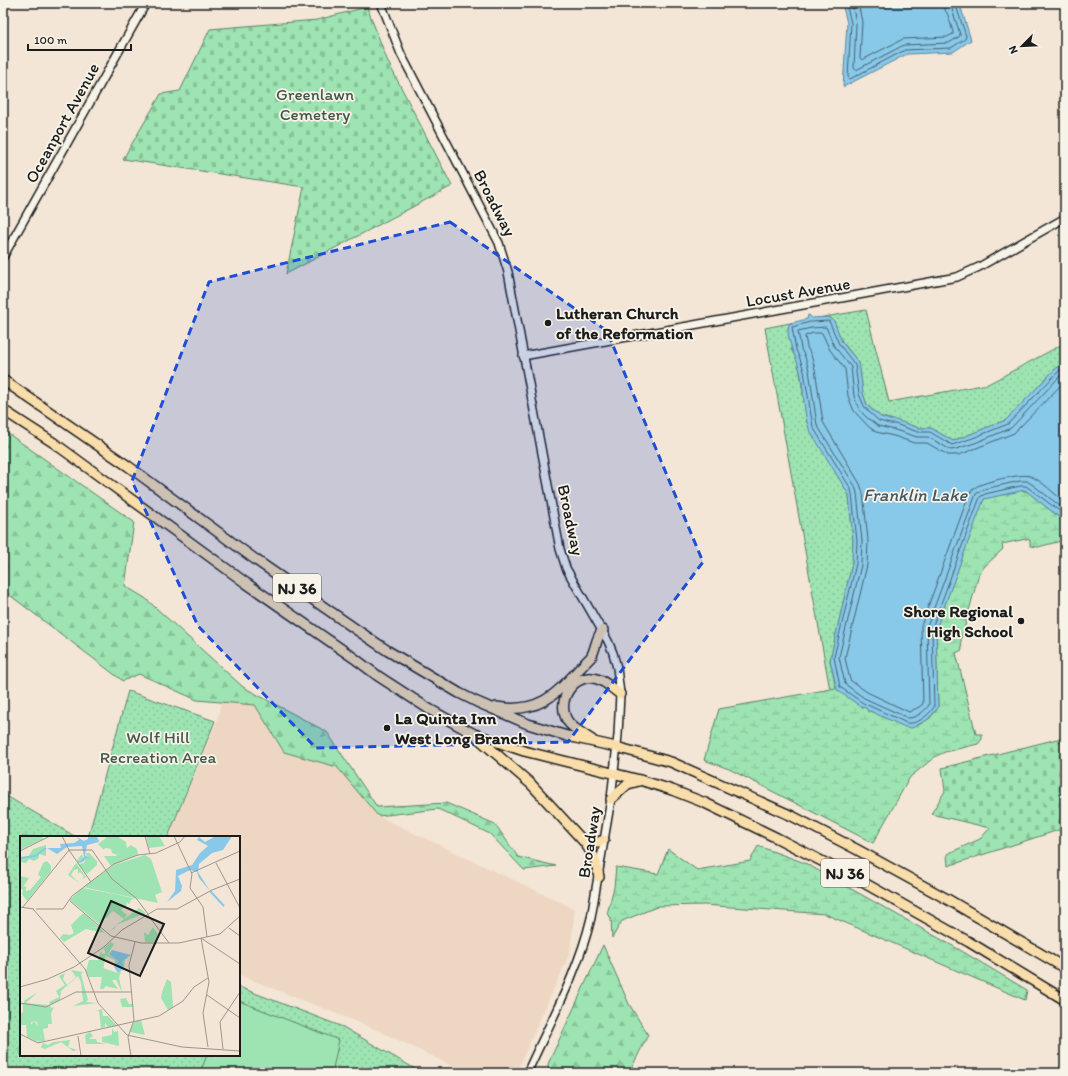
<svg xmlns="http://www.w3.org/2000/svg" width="1068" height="1076" viewBox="0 0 1068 1076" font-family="Itim,sans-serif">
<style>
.built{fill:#eed7c2}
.green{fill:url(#green-dots);stroke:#5c8067}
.forest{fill:url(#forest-firs);stroke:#5c8067}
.wetland{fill:url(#wetland-marsh);stroke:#5c8067}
.cemetery{fill:url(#cemetery-stones);stroke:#5c8067}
.pitch{fill:#9de4b2;stroke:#5c8067}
.water{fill:#88c8e9;stroke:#5d8397}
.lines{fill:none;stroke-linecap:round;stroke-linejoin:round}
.shore{stroke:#47616e;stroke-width:1}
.tertiary-casing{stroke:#1c1c1c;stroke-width:10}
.trunk-casing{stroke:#1c1c1c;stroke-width:12}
.tertiary{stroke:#f7f3e8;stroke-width:7}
.trunk{stroke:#f9deab;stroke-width:9}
.marked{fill:#1d4ed8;fill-opacity:0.2;stroke:#1d4ed8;stroke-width:3;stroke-dasharray:8 5;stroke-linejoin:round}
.poi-dot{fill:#1c1c1c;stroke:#f7f3e8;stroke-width:1.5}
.labels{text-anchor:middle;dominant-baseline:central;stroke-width:3.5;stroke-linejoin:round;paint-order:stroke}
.shield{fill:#f7f3e8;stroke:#5e5c59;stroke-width:1}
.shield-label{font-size:16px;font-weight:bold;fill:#1c1c1c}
.park-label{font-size:17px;fill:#435849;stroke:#f7f3e8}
.street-label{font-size:17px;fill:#1c1c1c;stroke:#f7f3e8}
.poi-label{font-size:17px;font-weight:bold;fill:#1c1c1c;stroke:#f7f3e8;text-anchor:start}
.water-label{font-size:18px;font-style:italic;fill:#425864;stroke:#f7f3e8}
.inset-river{fill:none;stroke:#88c8e9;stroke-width:2}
.inset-road{fill:none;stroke:#9d958c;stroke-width:1}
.view{fill:#1c1c1c;fill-opacity:0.15;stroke:#1c1c1c;stroke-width:2}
.inset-edge{fill:none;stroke:#1c1c1c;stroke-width:2}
</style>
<defs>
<pattern id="green-dots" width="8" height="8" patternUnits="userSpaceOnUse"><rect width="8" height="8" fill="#9de4b2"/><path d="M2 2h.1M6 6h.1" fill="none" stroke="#87c398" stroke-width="1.8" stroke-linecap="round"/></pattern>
<pattern id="forest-firs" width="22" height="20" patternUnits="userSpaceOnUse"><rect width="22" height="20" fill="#9de4b2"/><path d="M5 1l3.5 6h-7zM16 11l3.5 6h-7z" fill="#87c398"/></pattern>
<pattern id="wetland-marsh" width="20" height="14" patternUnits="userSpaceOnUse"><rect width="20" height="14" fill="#9de4b2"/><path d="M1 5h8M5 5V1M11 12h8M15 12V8" fill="none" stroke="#87c398"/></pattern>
<pattern id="cemetery-stones" width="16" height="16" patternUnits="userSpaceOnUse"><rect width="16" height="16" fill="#9de4b2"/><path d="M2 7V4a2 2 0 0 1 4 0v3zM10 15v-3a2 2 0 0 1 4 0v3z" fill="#87c398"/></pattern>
</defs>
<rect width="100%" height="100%" fill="#f3e6d7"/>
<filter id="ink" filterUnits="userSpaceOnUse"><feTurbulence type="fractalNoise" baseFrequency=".025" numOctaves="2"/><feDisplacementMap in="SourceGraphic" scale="8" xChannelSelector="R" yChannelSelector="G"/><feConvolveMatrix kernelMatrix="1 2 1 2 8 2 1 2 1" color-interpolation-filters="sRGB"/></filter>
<g filter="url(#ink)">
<!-- built -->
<path class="built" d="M221 702 255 705 284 752 337 767 378 816 575 909 570 953 516 1073H467L377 1030 239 975V837H169L217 721Z"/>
<!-- green -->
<path class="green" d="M866 310 889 402 988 384 1065 343V366H1061L1054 370 1006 420 953 441 931 428H919L879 416 867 405 863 393 859 363 841 340 834 321 829 317 818 318Z
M795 322 791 323 788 328 792 351 797 360 800 372 807 421 808 425 849 495 853 541 852 564 830 660 836 688 830 690 765 328Z
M128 691 215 721 168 837H88Z
M3 794 76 837H21V1055H239V987L343 1027 422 1073H3Z"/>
<!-- forest -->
<path class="forest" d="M3 430 134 522 125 586 145 598 243 687 327 732 377 807 446 803 495 824 518 857 556 866 524 870 490 834 438 809 378 816 337 767 284 752 255 705 197 700 139 674 123 681 3 590Z
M603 945 629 1004 648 1035 629 1073H549L548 1064Z"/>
<!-- wetland -->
<path class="wetland" d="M1021 490 1028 492 1059 517 1065 520V540L1038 547 1030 546V540L1026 539 1002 544 1003 549 984 567 979 574 961 640 962 650 956 653 976 734H982V739L978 744 945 752 936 756 910 777 873 843 729 769 704 760 719 709 836 688 863 708 864 707 870 711 917 726 930 718 938 708 936 629 982 502 986 498Z
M758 846 805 863 960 950 1027 990 1025 1000 825 914 704 905 659 906 622 921 612 938 611 918 607 914 614 887 616 867 658 874 668 849 697 870 750 861Z"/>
<!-- cemetery -->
<path class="cemetery" d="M367 7 388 62 452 186 286 274 304 187 123 159 161 94 180 91 210 29 317 20Z
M1065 737V828L948 866 947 854 980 839 990 828 931 814 945 791 942 768Z"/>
<!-- pitch -->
<path class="pitch" d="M239 1001 339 1040 332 1073H200L207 1055H239Z"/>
<!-- water -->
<path class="water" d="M842 3H957L961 8 971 40 953 52 907 54 843 87 847 23Z
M808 315H809L812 318 829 317 834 321 842 342 859 363 863 393 867 405 871 409 881 417 890 420H896L919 428H931L953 441 1006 420 1054 370 1058 367 1065 366V520L1059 517 1025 490 984 499 936 629 938 708 927 720 914 727 911 728 905 727 870 711 868 712 867 709 864 707 863 708 837 690 830 660 852 564 853 541 849 495 809 429C802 408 805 385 798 364 794 353 785 336 789 324L795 322 807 319Z"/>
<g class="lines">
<!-- shore -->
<path class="shore" d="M846 3 851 23 848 77 850 79 905 50 951 48 965 39 966 36 955 3
M852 3 856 23 854 68 856 70 904 45 949 43 960 36V34L950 3
M858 3 862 22 860 58 862 60 903 39 947 37 953 34V32L948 15 944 8V3
M1065 370H1060L1057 373 1008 424 973 438 952 445 930 432H918L895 424H890L879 421 869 412 864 406 859 394 855 365 839 344 829 321 810 322 792 327 796 350 800 359 804 371 813 427 851 489 852 494 857 541 856 564 834 657 840 687 863 703 907 723C917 725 929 715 934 707L932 628 980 497 985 494 1020 486H1026L1065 515
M1065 375 1060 376 1011 428 975 443 956 449 951 450 928 437H917L895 430 878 426 865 416 859 409 854 396 851 367 834 346 826 327 811 328 798 331 801 349 805 357 809 370 817 425 855 486 857 493 862 541 861 565 839 657 845 684 864 698 908 718C916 718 924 712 929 705L927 627 976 494 984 489 1020 481H1027L1033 485 1065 510
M1065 381 1014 433 959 455H948L927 443H914L894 436 876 432 869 427 854 411 848 396 845 369 830 350 822 333H813L805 336 807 347 811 355 815 369 823 422 860 484 863 493 868 540 867 565 845 658 850 680 867 692 909 712 919 707 923 704 921 626 968 497C970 493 972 489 976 487 983 482 1022 473 1030 476 1041 480 1056 495 1065 503"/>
<!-- tertiary casing -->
<g class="tertiary-casing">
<path id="tertiary" d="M381 3 401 54 499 243 508 272 560 549 566 568 571 577 608 641 613 653 617 668 620 694 618 735 611 799 591 918C578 973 550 1022 527 1073
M3 257 146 3
M523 356 957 277 979 267 1065 218"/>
</g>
<!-- trunk casing -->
<g class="trunk-casing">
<path id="trunk" d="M3 380 128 466 256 560 357 630 388 651 459 693 477 702 528 724 567 736 616 747 671 762 792 816 856 849 947 899 1065 968
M3 410 54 443 246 583 354 658 378 676 429 709 474 734 524 751 640 780 672 790 705 803 777 838 866 884 969 942 1065 1000
M496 707C545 715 559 689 591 657 596 649 596 636 603 630
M478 738 531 784 585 843 595 858 599 877
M592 740C585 735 575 730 569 723 553 702 575 669 600 680 607 683 614 690 620 694
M611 799 628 784 639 781
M585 843H595L604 840"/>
</g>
<!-- tertiary -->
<use href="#tertiary" class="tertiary"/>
<!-- trunk -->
<use href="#trunk" class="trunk"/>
</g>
</g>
<!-- marked area -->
<path class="marked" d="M450 222 607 331 703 562 568 742 316 748 198 626 132 481 209 282Z"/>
<!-- markers -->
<g class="poi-dot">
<circle cx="548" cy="323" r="4"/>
<circle cx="1021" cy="621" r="4"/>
<circle cx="387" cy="728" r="4"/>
</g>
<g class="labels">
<!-- shield labels -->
<g class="shield">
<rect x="273" y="574" width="48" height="28" rx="3"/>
<rect x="821" y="859" width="48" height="28" rx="3"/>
</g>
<g class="shield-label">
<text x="297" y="588">NJ 36</text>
<text x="845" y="873">NJ 36</text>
</g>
<!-- park labels -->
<g class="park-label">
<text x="315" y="94">Greenlawn<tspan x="315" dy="20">Cemetery</tspan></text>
<text x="158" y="737">Wolf Hill<tspan x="158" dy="20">Recreation Area</tspan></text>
</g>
<!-- street labels -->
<g class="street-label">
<text transform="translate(62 123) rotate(-61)">Oceanport Avenue</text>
<text transform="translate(495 203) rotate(63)">Broadway</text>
<text transform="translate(798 292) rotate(-10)">Locust Avenue</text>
<text transform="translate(571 520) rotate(78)">Broadway</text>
<text transform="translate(589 842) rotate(-81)">Broadway</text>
</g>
<!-- poi labels -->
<g class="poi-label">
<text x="556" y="313">Lutheran Church<tspan x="556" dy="20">of the Reformation</tspan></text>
<text x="1013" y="611" text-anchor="end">Shore Regional<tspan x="1013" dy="20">High School</tspan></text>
<text x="395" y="718">La Quinta Inn<tspan x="395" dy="20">West Long Branch</tspan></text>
</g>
<!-- water labels -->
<g class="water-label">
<text x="915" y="495">Franklin Lake</text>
</g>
</g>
<!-- overview -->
<g transform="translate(20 836)">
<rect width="220" height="220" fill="#f3e6d7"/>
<path d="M0 0H21L23 3 0 14ZM26 9V20L19 18V22L14 25 9 23 6 27 0 26V22L8 21 13 13ZM111 9 117 13 118 19 91 30 84 20H96ZM27 25 31 30V35L7 65 2 58 3 54 0 52V40L9 42 3 51 6 50V55L10 54 21 41 18 39 23 27ZM62 52 99 59 116 63H112L109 68 106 66 107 69 101 74 107 79 104 83 93 75 79 88 50 64ZM104 122H110L105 123 104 134 101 135 99 142 102 156 96 144H92L98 153 85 150 84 153H80L83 132 98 137 103 132 101 125ZM147 143 151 146 152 157 144 159 142 156ZM106 162 109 168H112L113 171H102L100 163ZM14 185 18 190 12 194H18L19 196H14L20 198 21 204 15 205 9 200 10 190ZM92 192 94 196 98 195 99 210 82 206V201L92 199Z" fill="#9de4b2"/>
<path d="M126 0H139L145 10 129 12ZM65 17H69L77 25V29L67 38 61 32 57 26V24L62 18 63 22 58 28 64 27 66 21 70 23ZM56 27 66 41 62 43 64 40 60 36 58 38V33L54 34 51 39 59 47 48 39ZM62 52 98 59 65 54 66 57H59V59L65 60 68 57 75 59 69 58 72 62 67 59 66 64 60 61 62 66 55 64 59 71 50 64ZM119 72 126 77 96 89 95 92 89 96 96 89ZM66 91 80 92 85 97 66 93 44 106 40 102 43 98 50 99ZM51 134 63 136 61 138 68 164 66 166 77 167 53 170 63 165 61 146 58 140 41 155 40 164 30 169 31 172 34 171 31 177 32 188H28V192L23 193 25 205 18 206 7 201 6 189H0V178L3 176V169L0 168H3L5 164 18 156 6 167 30 169 29 166 39 161 36 155 45 149 39 140 45 137 43 143 47 149 56 141ZM16 185 18 190 11 191 12 194 15 198H20L21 204 15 205 9 199 11 197V186ZM82 173 83 180H88L97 190 88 191 85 187V191L81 192 79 175H76ZM70 196 73 200 69 203H76L77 206 86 208H66L65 199ZM50 204 48 211 57 214 53 215 41 206 25 213 21 212 23 207 28 209 33 206Z" fill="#9de4b2" fill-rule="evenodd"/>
<path d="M84 0H97L106 6 107 13 97 19 92 17 91 13 85 12 84 14 78 8 86 2ZM91 106 94 108 88 118 98 125 94 131 97 137 94 131 95 124 86 120 84 112Z" fill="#9de4b2"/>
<path d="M62 78H65L80 92 66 91 54 98 51 89ZM133 91 138 98 135 106H125L124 96 128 99ZM81 115 82 118 86 117 82 141H69L66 135 69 124H78ZM142 156 144 159 152 157 153 171 148 174 141 162ZM121 184 125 199 110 196 114 186Z" fill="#9de4b2"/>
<path d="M125 19 131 23 142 56 135 59 138 67 63 51 94 29ZM81 69 90 78 86 82 75 73Z" fill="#9de4b2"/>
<path d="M68 0H77L79 6 67 9 65 19 71 23 66 22 63 26 58 27 64 21 62 10 47 11 37 18 27 12H41L40 8 54 7 59 4 57 1 64 5 68 3ZM196 0H212L203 14 192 17 179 28 178 36 190 55 179 42 177 36 170 34 158 40 162 50 161 55 147 66 155 55 156 34 172 29 180 17 188 10 177 4 179 1 185 6ZM92 114 111 119 102 125 103 132 98 137 94 131 98 125 89 118Z" fill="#88c8e9"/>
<path class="inset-river" d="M0 22 15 20 26 12M190 55 204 70"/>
<path class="inset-road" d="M42 0 49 14H72L92 43 116 62 128 78M125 0 130 18M154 0 172 38 170 52 183 71 187 101M0 15 30 0M196 27 220 72M171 37 220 15M50 65 91 100 121 107H159L200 98 220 80M0 71 14 73M3 71 49 14 71 46M13 73 65 133 78 167 107 199 162 211 220 215M16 73H43L52 60 94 28 118 19 136 17 160 6 165 0M137 73H157L192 54 220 43M128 79 149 107M209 92 220 100M181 102 189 146 183 177 188 211M181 102 220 128M0 151 28 143 54 131 84 111 102 94 137 73M187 159 220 182M0 167 26 171 56 156H112M0 198 18 207 139 180 163 165 174 151 188 142M58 200 61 220M203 213 200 186 220 156M111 220 108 201 114 184 109 129 115 106"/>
<path class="view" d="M91 65 144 88 120 140 68 117Z"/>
<rect width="220" height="220" class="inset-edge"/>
</g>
<!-- margin -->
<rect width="1068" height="1076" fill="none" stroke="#f7f3e8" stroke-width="16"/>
<rect x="8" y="8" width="1052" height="1060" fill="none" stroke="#1c1c1c" stroke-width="1.5" filter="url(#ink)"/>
<!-- north arrow -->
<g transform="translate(1022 46) rotate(246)" stroke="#f7f3e8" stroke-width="3" paint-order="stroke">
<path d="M0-3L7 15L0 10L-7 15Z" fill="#1c1c1c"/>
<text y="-6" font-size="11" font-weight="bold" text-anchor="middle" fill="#1c1c1c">N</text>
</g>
<!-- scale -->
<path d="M28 44v6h103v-6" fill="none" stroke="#1c1c1c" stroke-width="2"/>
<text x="34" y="44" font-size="12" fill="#1c1c1c" stroke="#f7f3e8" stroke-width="3" paint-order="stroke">100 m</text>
</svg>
